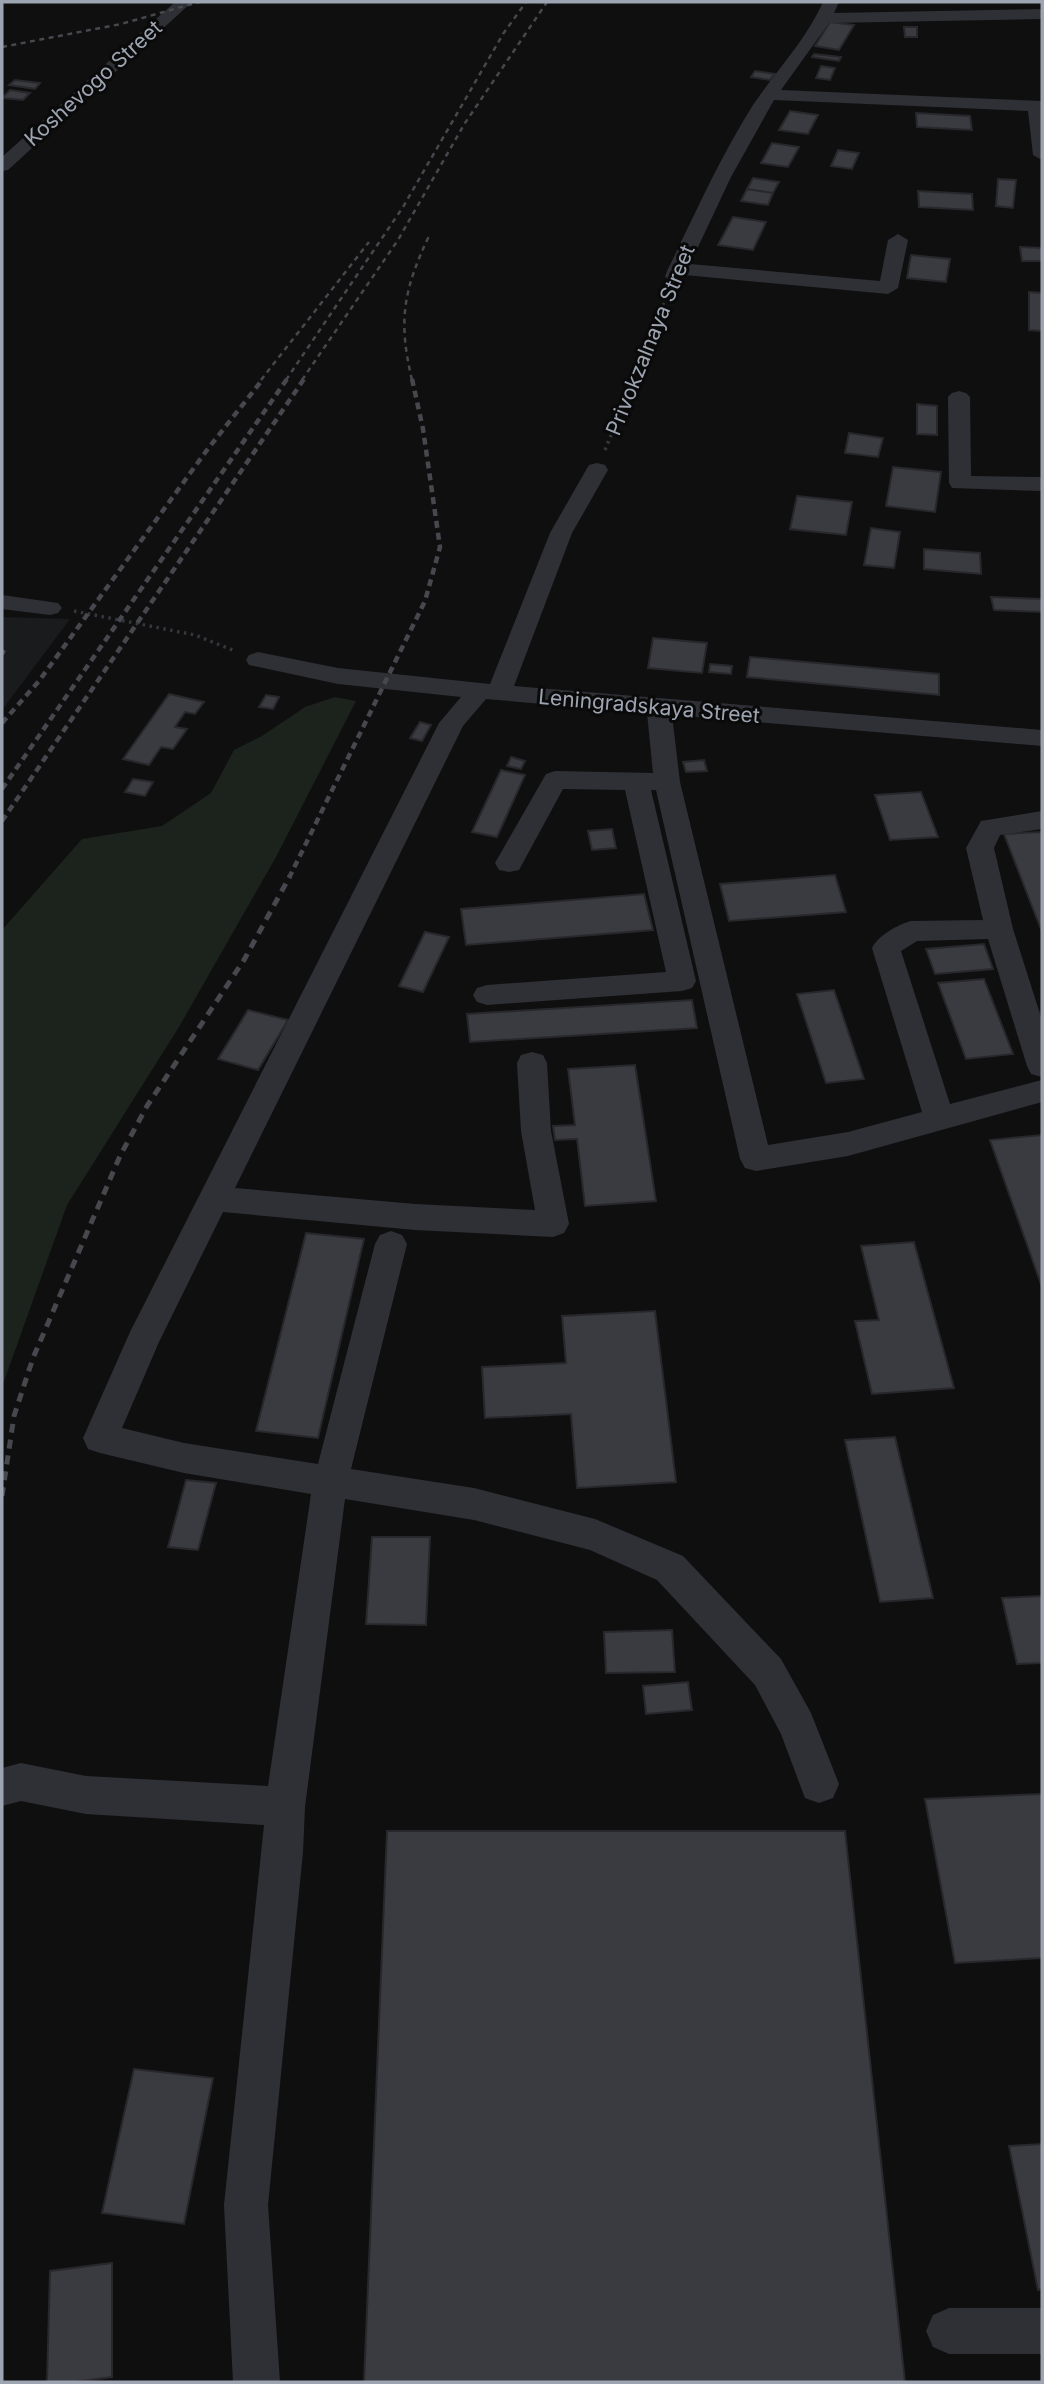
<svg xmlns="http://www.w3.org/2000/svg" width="1044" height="2384" viewBox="0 0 1044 2384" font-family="Inter,sans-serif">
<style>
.built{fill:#1a1b1d}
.green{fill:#1b231c}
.building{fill:#393b40;stroke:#28282c;stroke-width:2}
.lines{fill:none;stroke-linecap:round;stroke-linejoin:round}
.path-far1{stroke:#35373c;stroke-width:2.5;stroke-dasharray:2 2.5;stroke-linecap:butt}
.path{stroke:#35373c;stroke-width:3.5;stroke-dasharray:2.5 4.5;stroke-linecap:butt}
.minor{fill:#2f3035;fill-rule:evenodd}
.rail-far2{stroke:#46484e;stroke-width:2.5;stroke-dasharray:5 4.5;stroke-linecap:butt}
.rail-far1{stroke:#46484e;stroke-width:4.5;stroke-dasharray:7 5;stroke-linecap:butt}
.rail{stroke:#46484e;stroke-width:5;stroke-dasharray:9 7;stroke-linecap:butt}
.labels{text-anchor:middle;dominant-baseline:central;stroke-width:6;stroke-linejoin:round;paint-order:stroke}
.far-street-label{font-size:21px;fill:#9ea5b2;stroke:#0a0a0b}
</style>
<rect width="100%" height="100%" fill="#0f0f10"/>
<!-- built -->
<path class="built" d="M2 617 70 619 2 710Z"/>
<!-- green -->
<path class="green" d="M335 697 356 701 276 857 179 1027 67 1205 2 1387V930L82 839 162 826 211 793 234 750 262 736 305 707Z"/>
<!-- building -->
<path class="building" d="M830 22 854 25 839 50 815 46Z
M904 27H917V37H905Z
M814 54 841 57 839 61 812 57Z
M821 66 835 68 830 80 816 78Z
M755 71 775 74 770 80 751 77Z
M15 80 40 83 35 89 9 85Z
M10 90 30 93 23 100 2 98Z
M790 111 818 115 808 134 779 130Z
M916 113 970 116 972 130 917 127Z
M772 143 799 147 788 167 761 163Z
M838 150 859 153 852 169 831 166Z
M753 178 779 182 773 193 747 189Z
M998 179 1016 180 1013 208 996 206Z
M747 189 773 193 768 205 741 201Z
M918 191 972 194 973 210 919 207Z
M733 217 766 222 753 250 718 245Z
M1020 247 1042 248V261H1022Z
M911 255 950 259 946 282 907 278Z
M1029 292 1042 293V331L1029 330Z
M917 404 937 406V435L917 434Z
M849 433 883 438 878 457 845 453Z
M893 467 941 472 935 512 886 506Z
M797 496 852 502 846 535 790 529Z
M871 528 900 532 894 568 864 565Z
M924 549 980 553 981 574 924 569Z
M991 597 1042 599V612L994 610Z
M653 638 707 643 702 673 648 668Z
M750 657 939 674V695L747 677Z
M710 664 732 666 731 674 709 672Z
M169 694 204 702 195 714 185 712 175 727 187 729 173 749 161 747 149 765 123 759Z
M266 695 279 697 273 709 259 707Z
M420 722 431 725 422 741 410 738Z
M511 757 525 761 521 769 507 766Z
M704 760 707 771 686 772 683 762Z
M501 770 525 775 497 837 472 832Z
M133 779 153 782 145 796 125 792Z
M921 792 938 837 890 840 875 795Z
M612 829 616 848 592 850 588 831Z
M1042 832V932L1004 834Z
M835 875 846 912 729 921 720 884Z
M644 894 653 930 466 945 461 909Z
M425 932 449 937 423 992 399 986Z
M984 944 993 969 935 974 926 949Z
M984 979 1013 1054 966 1059 938 983Z
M834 990 864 1079 826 1083 797 994Z
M692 1000 697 1028 470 1042 467 1014Z
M248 1010 288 1020 258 1070 218 1059Z
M635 1065 656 1201 585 1206 577 1139 555 1140 553 1126 575 1125 568 1069Z
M1042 1135V1287L990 1140Z
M306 1233 364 1239 318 1438 256 1431Z
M914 1242 954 1388 872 1394 855 1321 879 1320 861 1246Z
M655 1311 676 1482 577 1488 571 1414 485 1418 482 1367 566 1363 562 1316Z
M895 1437 933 1598 880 1602 845 1440Z
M186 1480 216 1483 198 1550 168 1547Z
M372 1537H430L426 1625 366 1624Z
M1042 1596V1663L1017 1664 1002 1598Z
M672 1630 675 1672 606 1673 604 1632Z
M688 1682 692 1710 646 1714 643 1686Z
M1042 1794V1958L955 1963 925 1799Z
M387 1831H845L905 2382H364Z
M134 2069 213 2078 184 2224 102 2213Z
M1042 2144V2289L1038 2290 1009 2146Z
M112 2263V2377L74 2382H47L50 2271Z"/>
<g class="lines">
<!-- path-far1 -->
<path class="path-far1" d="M633 380 668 293"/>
<!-- path -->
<path class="path" d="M605 450 634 379
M74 611 195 635 235 651"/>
<!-- minor -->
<path class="minor" d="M175 2H192L8 170 2 171V157Z
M823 2H839L834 13 1042 9V19L829 23 781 90 1042 101V160L1033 155 1028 111 774 100 731 177 690 264 880 281 888 240 898 234 908 240 898 288 888 294 685 275 682 280H668L665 276 668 269C695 214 720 157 753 105 776 71 806 40 823 2Z
M959 391 966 393 970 397 971 476 1042 477V491L952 488 949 483 948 397 952 393Z
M597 463 605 465 608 470 572 533 514 686 1042 730V746L672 715 680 782 768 1145 848 1132 922 1112 872 948C879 935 897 925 911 921L983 920 966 848 981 821 1042 811V829L1000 835 994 848 1013 929 1042 1020V1077L1031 1074 1027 1066 988 939 917 941 901 951 950 1104 1042 1080V1102L848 1156 756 1171 745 1168 740 1159 656 790H651L696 981 692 988 682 991 487 1005 477 1002 473 995 477 988 487 985 666 972 625 790 563 789 519 870 509 872 499 870 495 863 546 774 555 771 653 773 647 713 486 699 463 726 235 1188 415 1204 535 1210 521 1131 517 1063 521 1055 532 1052 543 1055 547 1063 551 1131 569 1224 564 1233 553 1237 415 1230 223 1212 159 1342 122 1428 184 1443 318 1464 375 1244 380 1235 391 1231 402 1235 407 1244 351 1469 474 1488 595 1519 683 1556 781 1659 811 1713 839 1784 833 1798 819 1803 805 1798 781 1734 755 1685 657 1580 590 1550 474 1520 345 1499 305 1807 303 1852 268 2205 280 2382H233L224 2205 264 1825 86 1814 21 1801 2 1806V1768L21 1763 86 1776 268 1786 311 1494 184 1473 100 1453 88 1449 83 1438 130 1332 439 723 461 697 338 684 249 665 246 660 249 655 258 652 338 668 490 684 550 533 586 470 589 465Z
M2 595 58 603 62 608 58 613 50 615 2 609Z
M949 2308H1042V2354H949L933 2347 926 2331 933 2315Z"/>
<!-- rail-far2 -->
<path class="rail-far2" d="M2 47 121 24 199 2
M261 380 369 242
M286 380 403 207 503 34 526 2
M302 380 398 240 465 123 547 2
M412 380C398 321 403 291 429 236"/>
<!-- rail-far1 -->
<path class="rail-far1" d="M2 654 4 650
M2 723 39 681 207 450 263 379
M2 789 287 379
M2 821 304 379
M289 878 425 601 440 547 423 429 412 379"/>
<!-- rail -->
<path class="rail" d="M2 1496 14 1416 33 1358 120 1156 147 1106 244 960 290 876"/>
</g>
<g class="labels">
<!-- far-street labels -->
<g class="far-street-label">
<text transform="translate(93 83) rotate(-42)">Koshevogo Street</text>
<text transform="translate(650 340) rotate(-68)">Privokzalnaya Street</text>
<text transform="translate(649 706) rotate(5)">Leningradskaya Street</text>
</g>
</g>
<!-- border -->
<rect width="1044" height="2384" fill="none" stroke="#9ea5b2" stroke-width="7"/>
</svg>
